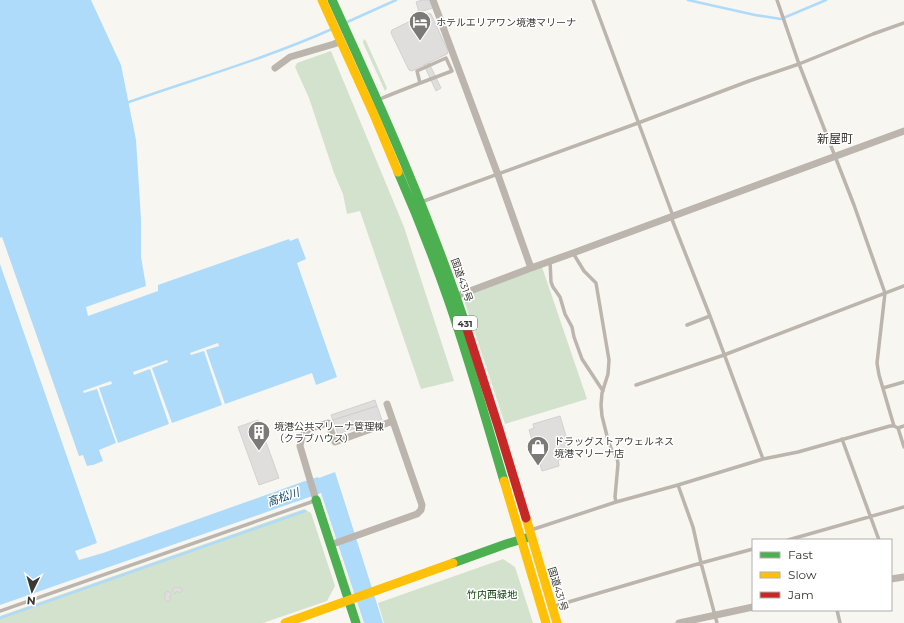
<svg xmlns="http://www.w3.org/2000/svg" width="904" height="623" viewBox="0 0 904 623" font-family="Montserrat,'Noto Sans JP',sans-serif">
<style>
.green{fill:#d2e2cc}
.water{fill:#aedbf9}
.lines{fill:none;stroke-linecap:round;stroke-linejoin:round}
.stream{stroke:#aedbf9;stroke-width:2.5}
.building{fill:#e0dddd;stroke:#d3d1d0}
.lane{stroke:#bcb5ae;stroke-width:3.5}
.street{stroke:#bcb5ae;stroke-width:7}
.fast{stroke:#4caf50;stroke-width:9}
.slow{stroke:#ffc107;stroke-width:9}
.jam{stroke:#c62828;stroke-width:9}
.labels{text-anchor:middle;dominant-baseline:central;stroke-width:3;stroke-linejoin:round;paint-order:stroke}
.shield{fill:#fff;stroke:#747471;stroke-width:1}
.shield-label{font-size:9px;font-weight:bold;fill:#393834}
.poi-label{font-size:10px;fill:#393834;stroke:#fff;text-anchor:start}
.street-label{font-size:10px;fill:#393834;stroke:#fff}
.park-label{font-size:10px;fill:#11420c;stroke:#fff}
.water-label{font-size:11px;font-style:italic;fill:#043a58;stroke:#fff}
.quarter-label{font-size:12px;fill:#393834;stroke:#fff}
</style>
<rect width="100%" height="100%" fill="#f8f6f0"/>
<!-- green -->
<path class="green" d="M364 39 366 41 387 88 385 91 364 45 363 42Z
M331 51 404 227 454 381 421 389 360 211 347 214 343 194 334 173 309 98 295 67 297 63Z
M542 267 587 399 505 424 463 297Z
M304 509 311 513 335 586 327 601 263 623H0V616Z
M503 559 515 567 533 623H384L378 603Z"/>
<!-- water -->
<path class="water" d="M0 0H91L121 65 136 140 141 219V257L146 286 86 307 88 316 158 291V285L289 239 290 241 298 238 306 259 297 263 337 377 316 385 312 373 225 404 206 350 219 346 218 343 190 353 191 355 204 351 222 405 172 423 152 368 168 362 167 360 133 372 134 375 150 369 169 424 118 443 99 388 112 384 111 381 83 391 84 393 97 389 116 443 99 450 103 461 93 465H92L87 466 83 455 79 456 2 237 0 238Z
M0 264 97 543 75 551 79 560 103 553 302 482 318 477 319 478 335 472 344 500 383 623H364L321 493 0 605Z"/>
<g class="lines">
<!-- stream -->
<path class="stream" d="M688 0 755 15 781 19 826 0
M345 23 396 0
M126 103C194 79 265 59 332 29
M0 618 305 511"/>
</g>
<!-- building -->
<path class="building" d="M422 0H430L433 8 419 12 416 2Z
M427 13 431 14 448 51 447 54 412 71 409 70 391 33 392 30Z
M429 63 441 88 436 91 424 65Z
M375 400 377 406 333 420 331 415Z
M377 406 382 420 338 434 333 420Z
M560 416 572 456 558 460 559 466 542 471 529 430 534 428 533 424Z
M258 420 279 478 259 485 238 427Z
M175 587 177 588 179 587 183 590 179 593 177 591 175 594 172 590Z
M168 591 172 595 169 597 171 599 167 602 164 597 166 595 164 594Z"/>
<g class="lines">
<!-- lane -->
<path class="lane" d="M593 0 673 216
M777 0 799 64 854 205 885 293 877 363 879 375 894 426
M380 99C404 89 428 80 452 71L446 58 417 71 420 83
M424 201 638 123 749 81 799 64 873 34 904 23
M671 217 710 316 763 459
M573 253 584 271 596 283 609 360 608 374 602 393 601 405 602 416 608 440 612 451 617 457 618 464 615 497 616 502
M550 261 551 282 553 287 560 297 565 314 572 327 574 337 582 359 603 391
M687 325 710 316
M636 385 724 355 904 286
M883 388 904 382
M898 428 904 447
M842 439 879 540
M678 485 693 527 701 563 717 623
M531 530 616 502 678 485 763 459 798 452 890 426H894L898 428 904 426
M788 540 904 507
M555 606 701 563 753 549
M837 610 840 623
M0 611 314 501"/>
<!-- street -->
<path class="street" d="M433 0 498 175 531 268
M275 68 290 57 334 44 341 41
M454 297 531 268 573 253 904 131
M316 500 300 446C302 427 313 428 328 423L335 442 393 421
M330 545 417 514 421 510 422 505 387 404
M891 579 904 577
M679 623 753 607"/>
<!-- fast -->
<path class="fast" d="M332 0C381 107 429 214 466 326
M398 172C416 213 433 256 448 299 469 359 486 420 504 481
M316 500 356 623
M453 563 506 544 526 538"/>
<!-- slow -->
<path class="slow" d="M322 0 375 117 398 172
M504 481 546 623
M526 518 557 623
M285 623 453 563"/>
<!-- jam -->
<path class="jam" d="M466 326 498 426 526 518"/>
</g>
<!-- icons -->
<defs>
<g id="hotel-pin" transform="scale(1.15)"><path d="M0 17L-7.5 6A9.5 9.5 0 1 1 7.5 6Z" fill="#7c7a76" stroke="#fff"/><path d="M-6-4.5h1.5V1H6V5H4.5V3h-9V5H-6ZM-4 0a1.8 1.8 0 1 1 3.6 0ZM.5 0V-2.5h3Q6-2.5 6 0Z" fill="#fff"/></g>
<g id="building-pin" transform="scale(1.15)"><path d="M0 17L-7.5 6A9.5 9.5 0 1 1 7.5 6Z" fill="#7c7a76" stroke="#fff"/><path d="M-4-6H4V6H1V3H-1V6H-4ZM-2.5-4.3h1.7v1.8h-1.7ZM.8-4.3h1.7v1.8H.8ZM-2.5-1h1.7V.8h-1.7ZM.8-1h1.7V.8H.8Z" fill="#fff"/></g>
<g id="shop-pin" transform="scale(1.15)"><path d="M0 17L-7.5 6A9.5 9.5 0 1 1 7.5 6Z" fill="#7c7a76" stroke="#fff"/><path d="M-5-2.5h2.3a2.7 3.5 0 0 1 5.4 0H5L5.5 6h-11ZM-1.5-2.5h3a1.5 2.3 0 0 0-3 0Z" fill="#fff"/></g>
</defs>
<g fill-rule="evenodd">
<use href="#hotel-pin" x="420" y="22"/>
<use href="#building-pin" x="259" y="432"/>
<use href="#shop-pin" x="538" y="447"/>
</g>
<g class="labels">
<!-- shield labels -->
<rect class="shield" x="453" y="316" width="24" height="14" rx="3"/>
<g class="shield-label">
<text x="465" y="323">431</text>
</g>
<!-- poi labels -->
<g class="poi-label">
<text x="436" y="22">ホテルエリアワン境港マリーナ</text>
<text x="274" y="426">境港公共マリーナ管理棟<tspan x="274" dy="12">（クラブハウス）</tspan></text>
<text x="554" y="441">ドラッグストアウェルネス<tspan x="554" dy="12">境港マリーナ店</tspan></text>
</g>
<!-- street labels -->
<g class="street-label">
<text transform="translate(462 280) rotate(70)">国道431号</text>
<text transform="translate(558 589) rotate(73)">国道431号</text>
</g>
<!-- park labels -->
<g class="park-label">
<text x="492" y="594">竹内西緑地</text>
</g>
<!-- water labels -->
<g class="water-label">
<text transform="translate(283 497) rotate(-19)">高松川</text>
</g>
<!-- quarter labels -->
<g class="quarter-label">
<text x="835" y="138">新屋町</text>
</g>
</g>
<!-- legend -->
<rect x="752" y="539" width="140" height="72" fill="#ffffff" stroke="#b0afae"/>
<rect x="760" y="552" width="20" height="6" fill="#4caf50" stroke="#b0afae"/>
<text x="788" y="559" font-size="12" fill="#393834">Fast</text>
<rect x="760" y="572" width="20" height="6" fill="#ffc107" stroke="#b0afae"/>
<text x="788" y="579" font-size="12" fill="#393834">Slow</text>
<rect x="760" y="592" width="20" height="6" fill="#c62828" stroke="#b0afae"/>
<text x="788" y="599" font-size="12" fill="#393834">Jam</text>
<!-- north arrow -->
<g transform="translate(32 591) rotate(185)" stroke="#ffffff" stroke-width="3" paint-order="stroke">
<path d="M0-3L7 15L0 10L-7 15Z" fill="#393834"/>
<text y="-6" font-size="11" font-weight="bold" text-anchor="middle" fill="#393834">N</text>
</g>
</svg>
